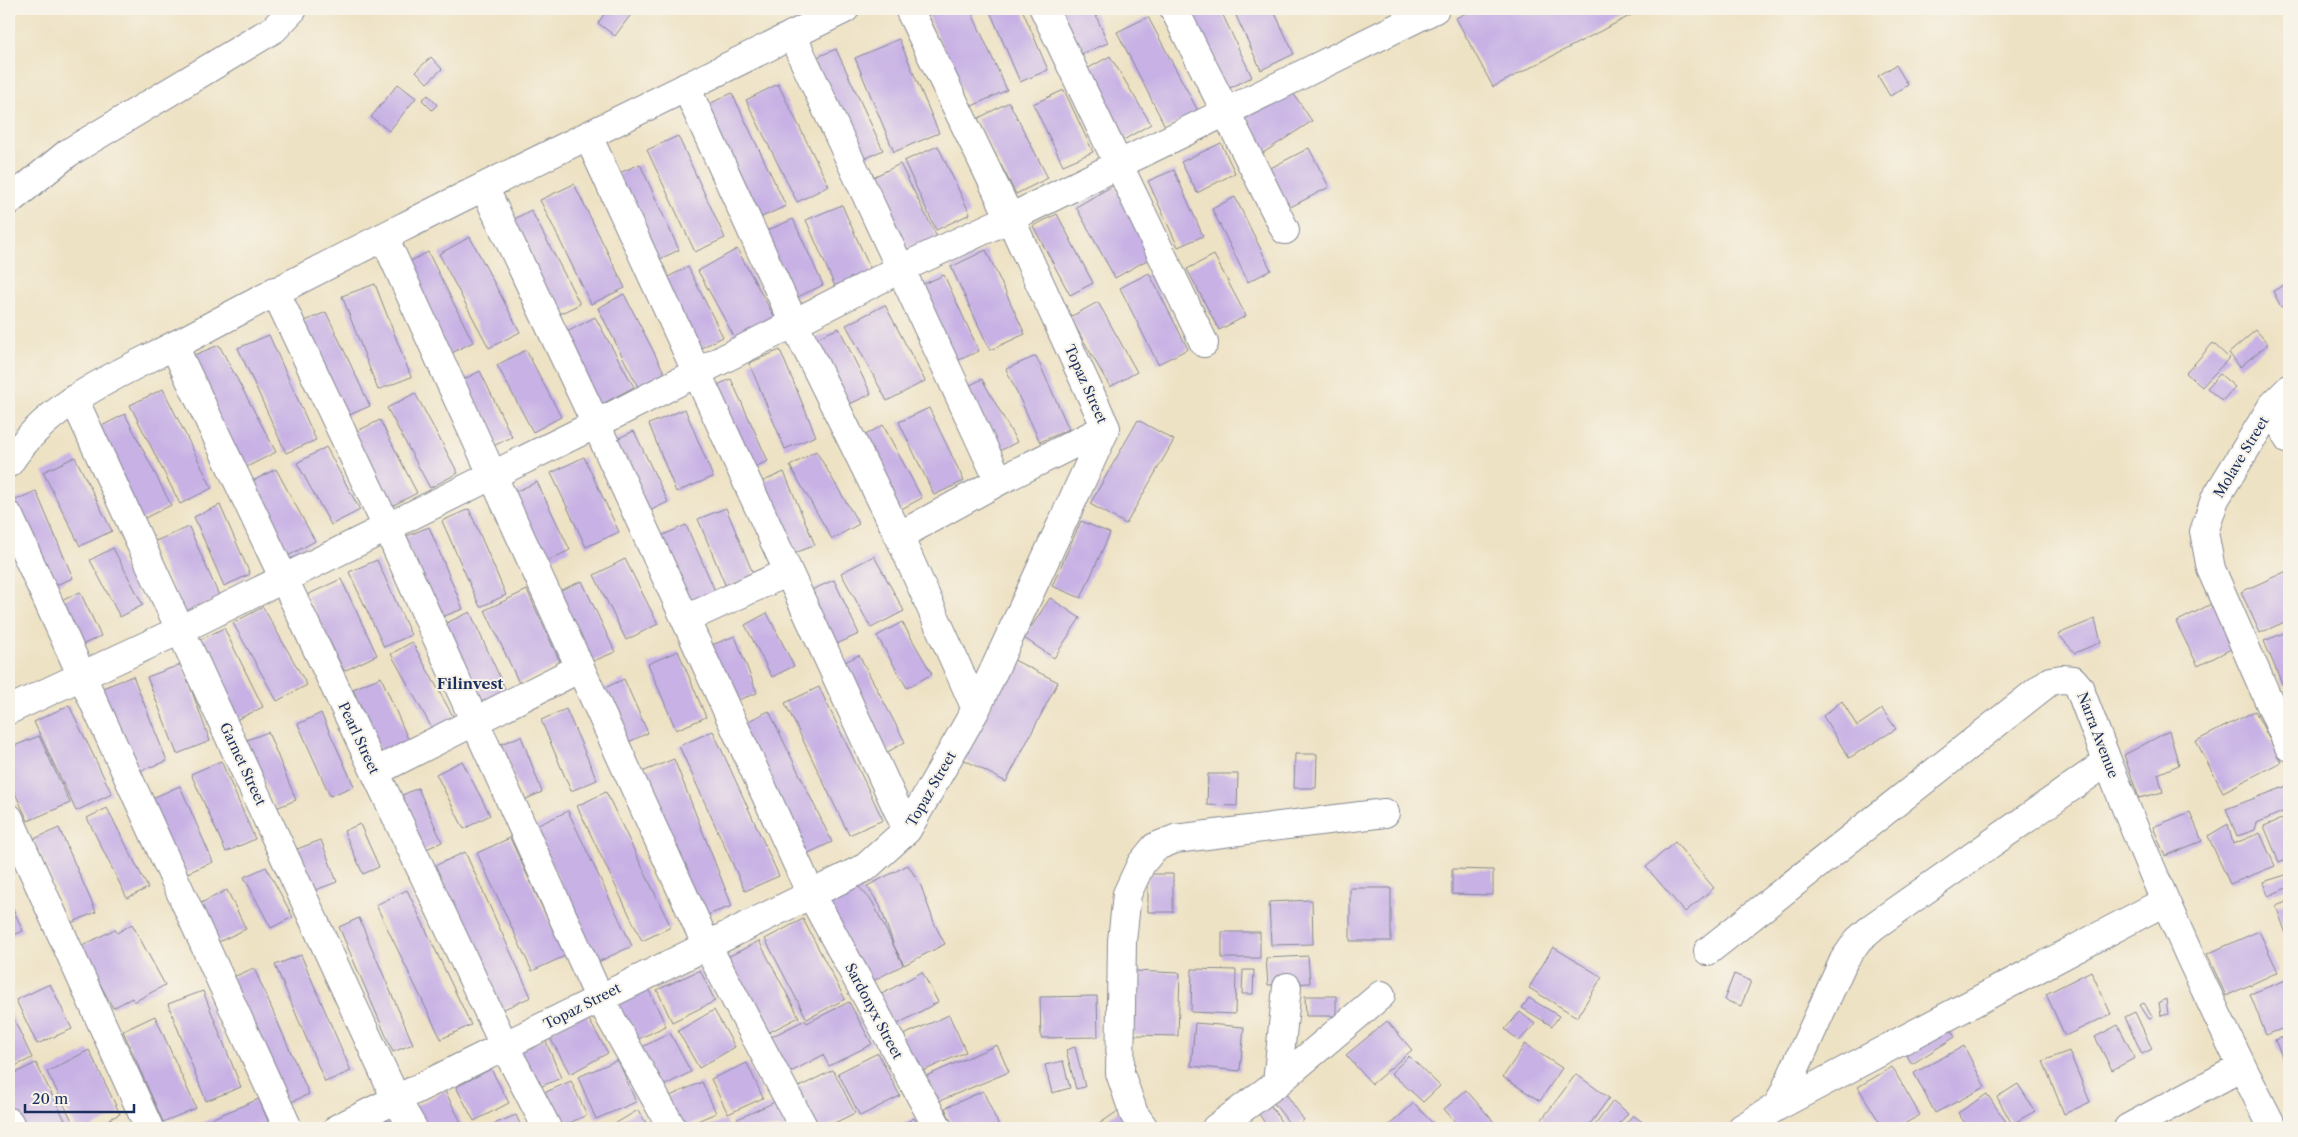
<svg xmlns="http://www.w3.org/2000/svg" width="2298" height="1137" viewBox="0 0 2298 1137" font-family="'Libre Caslon Text',serif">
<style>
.building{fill:#c7b1e5}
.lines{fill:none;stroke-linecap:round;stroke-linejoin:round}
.street-casing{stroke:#848891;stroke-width:30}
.secondary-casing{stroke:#848891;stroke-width:30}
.street{stroke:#fff;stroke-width:28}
.secondary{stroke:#fff;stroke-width:28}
.labels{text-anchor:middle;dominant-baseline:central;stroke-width:4;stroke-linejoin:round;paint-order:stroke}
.street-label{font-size:14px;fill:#1b2f5e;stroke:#f7f3e8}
.neighbourhood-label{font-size:15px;font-weight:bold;fill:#1b2f5e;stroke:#f7f3e8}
</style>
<rect width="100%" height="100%" fill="#f7f3e8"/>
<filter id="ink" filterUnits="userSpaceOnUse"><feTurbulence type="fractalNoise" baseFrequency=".02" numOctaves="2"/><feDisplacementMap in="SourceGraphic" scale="10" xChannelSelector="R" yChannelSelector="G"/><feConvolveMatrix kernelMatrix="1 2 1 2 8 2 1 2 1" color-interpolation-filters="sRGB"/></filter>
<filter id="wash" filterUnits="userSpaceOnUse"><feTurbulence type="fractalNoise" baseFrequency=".0096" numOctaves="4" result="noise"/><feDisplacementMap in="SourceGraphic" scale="20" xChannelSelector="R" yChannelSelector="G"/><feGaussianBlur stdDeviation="1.12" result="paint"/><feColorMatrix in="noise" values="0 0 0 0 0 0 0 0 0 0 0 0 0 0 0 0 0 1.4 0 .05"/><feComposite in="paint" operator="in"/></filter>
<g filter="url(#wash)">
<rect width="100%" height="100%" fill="#eee2c4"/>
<g id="blocks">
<!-- building -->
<path class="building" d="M608 9H635L615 36 598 23Z
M928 9H970L1007 90 970 107 926 10Z
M989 9H1022L1048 70 1020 82Z
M1058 9H1093L1108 43 1079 55Z
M1177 9H1220L1252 77 1218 94Z
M1233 9H1273L1294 54 1261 70Z
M1474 9H1643L1493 87 1456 18Z
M1148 17 1198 111 1166 128 1117 32Z
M899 39 939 133 894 152 855 58Z
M836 49 883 150 860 161 813 59Z
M1110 56 1151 124 1120 142 1080 73Z
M431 57 442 69 427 83 416 71Z
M1896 65 1908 85 1890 96 1878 76Z
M398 84 416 98 389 131 371 117Z
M778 84 829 186 797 202 746 100Z
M1289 87 1312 121 1260 155 1237 121Z
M1064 90 1093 152 1063 165 1033 104Z
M732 93 786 206 755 220 701 108Z
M428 95 437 105 432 110 422 100Z
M1009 102 1048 178 1016 194 977 119Z
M678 136 725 238 695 252 647 150Z
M1221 143 1235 173 1197 193 1181 162Z
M938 146 970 214 936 230 904 161Z
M1309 148 1329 187 1281 212 1261 173Z
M640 164 679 250 649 264 610 177Z
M900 164 939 241 903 260 863 182Z
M1174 170 1203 236 1178 247 1148 181Z
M574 184 625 288 591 304 540 200Z
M1114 185 1154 256 1115 278 1076 207Z
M1235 197 1271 270 1248 282 1212 209Z
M842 205 873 275 837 291 806 220Z
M531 210 580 304 555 316 507 223Z
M1057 214 1093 283 1070 295 1033 226Z
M793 219 823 285 785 303 755 236Z
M470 237 520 332 489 348 439 254Z
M737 249 775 318 736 340 698 271Z
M986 250 1025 334 990 350 951 267Z
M428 252 473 342 446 356 401 266Z
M1214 255 1246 316 1219 330 1187 269Z
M688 267 723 337 691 353 656 283Z
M1149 273 1188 349 1158 364 1120 288Z
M944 275 979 351 952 363 917 287Z
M2288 283 2289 303 2281 307 2273 291Z
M375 284 411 377 378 390 342 296Z
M624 294 665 374 638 387 598 308Z
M1098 302 1137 372 1110 387 1070 317Z
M885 305 925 381 887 401 846 325Z
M326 312 370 406 340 419 296 325Z
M595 317 634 387 597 407 558 337Z
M839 328 871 394 837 410 805 343Z
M2256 330 2268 344 2240 367 2229 353Z
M269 335 316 440 286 453 238 348Z
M2213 343 2229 358 2202 387 2186 373Z
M219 345 276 452 237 472 189 357Z
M526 350 561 417 533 432 497 365Z
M780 350 816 436 785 449 749 363Z
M1036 356 1069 429 1040 442 1006 369Z
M480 371 512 437 487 449 455 384Z
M2220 374 2235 387 2222 401 2207 388Z
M731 379 768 461 746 471 710 388Z
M982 379 1017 442 996 453 961 390Z
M163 389 212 488 180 504 130 405Z
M415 393 458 473 430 488 387 408Z
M929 408 964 481 934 495 899 422Z
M685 409 713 477 676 492 649 424Z
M125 414 171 505 137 522 92 431Z
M380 420 417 493 384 510 347 436Z
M1138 420 1174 440 1126 524 1090 504Z
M883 425 922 498 894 513 855 441Z
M634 431 668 502 641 515 608 443Z
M326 447 360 510 331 525 297 463Z
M816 451 859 524 832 539 790 466Z
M75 457 112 531 80 546 43 472Z
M584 457 619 532 586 547 551 473Z
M276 469 315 541 286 557 247 484Z
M784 472 815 545 790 555 759 483Z
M537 482 570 550 541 564 508 495Z
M36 491 73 578 46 589 9 503Z
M220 505 250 574 224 586 194 517Z
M726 508 754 576 726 587 698 519Z
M469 509 506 595 480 607 442 521Z
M1081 521 1110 533 1081 598 1052 586Z
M686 525 716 593 683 607 654 539Z
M189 527 220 598 184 613 153 542Z
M429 527 463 609 439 618 404 537Z
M113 548 143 605 120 617 90 560Z
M874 556 904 611 871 628 841 573Z
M625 559 658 624 626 640 594 575Z
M377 560 411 635 384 647 349 572Z
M2289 570V620L2260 633 2241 592Z
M341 579 377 655 344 671 307 595Z
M834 580 859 634 832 646 807 592Z
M582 581 615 652 591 662 559 591Z
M527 590 561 664 519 683 485 610Z
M80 592 101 636 78 647 57 603Z
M1050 598 1080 618 1054 658 1024 638Z
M2217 601 2239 645 2198 666 2176 622Z
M263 607 307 685 277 701 233 623Z
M470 612 508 695 481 708 442 625Z
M767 613 794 666 772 677 745 625Z
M2095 619 2101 642 2075 653 2058 634Z
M902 622 932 674 907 688 877 636Z
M224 628 263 707 234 721 196 642Z
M2289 631V684L2283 686 2264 641Z
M735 636 757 693 730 703 709 646Z
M412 642 455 720 434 732 391 654Z
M678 651 706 717 676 730 648 664Z
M859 655 905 742 884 754 837 666Z
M1014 660 1058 682 1006 782 963 759Z
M182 664 210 741 177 754 147 677Z
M133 676 167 761 129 775 95 691Z
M381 677 412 748 384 761 353 689Z
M624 679 648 733 624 744 600 690Z
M819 687 883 820 849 835 785 703Z
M1842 701 1857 726 1882 709 1896 729 1849 758 1823 716Z
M69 705 112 794 76 811 34 722Z
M566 709 597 780 571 791 541 720Z
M769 711 832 842 800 857 738 726Z
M2255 711 2281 762 2223 792 2196 741Z
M321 713 354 786 330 796 298 724Z
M713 731 779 876 745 891 679 746Z
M2169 731 2179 765 2158 774 2163 792 2139 798 2124 755Z
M268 732 296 800 276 808 247 740Z
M39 736 70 803 28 821 9 780V748Z
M521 736 542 792 524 800 501 744Z
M1295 754H1317L1316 788H1294Z
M674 759 732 906 699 918 642 772Z
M221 761 255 839 226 852 191 774Z
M462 761 490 815 464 829 436 774Z
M1208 774H1238L1237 806 1207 805Z
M180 786 213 862 180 876 148 800Z
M2287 786 2289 790V809L2257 823 2255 830 2237 836 2226 809Z
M418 788 442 842 422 851 398 797Z
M606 792 671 927 642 941 577 806Z
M107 808 148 888 127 898 87 818Z
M568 811 632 946 598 962 534 827Z
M2190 812 2202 841 2165 856 2153 827Z
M2289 816V858L2279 862 2264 826Z
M360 824 379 867 363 874 344 831Z
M2228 824 2233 844 2260 833 2275 866 2230 884 2208 836Z
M59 828 96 912 71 923 34 839Z
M510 838 565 956 532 971 477 853Z
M321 840 337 882 313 891 297 849Z
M1675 842 1714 888 1685 912 1646 867Z
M465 852 531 997 495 1013 430 868Z
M908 865 921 886 935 925 945 944 904 965 894 946 880 906 867 886Z
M266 867 293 917 271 928 244 877Z
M1452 869 1493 870V895L1452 894Z
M1148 874H1173V912H1148Z
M2289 874V887L2268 896 2263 882Z
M858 886 872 901 903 965 867 984 821 905Z
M1350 888H1391V941H1350Z
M227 890 246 929 214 944 195 906Z
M407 890 471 1025 441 1039 376 905Z
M9 900 23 931 9 937Z
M1312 900 1313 944 1271 945 1269 902Z
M2289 901V942L2276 906Z
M359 918 413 1044 393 1052 339 927Z
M803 919 845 999 807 1019 765 939Z
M132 924 165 985 134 1002 132 998 113 1008 80 947 115 929 117 933Z
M2259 931 2278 972 2226 996 2207 954Z
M1222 932H1260V958H1222Z
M759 941 799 1017 758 1038 718 962Z
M1553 947 1602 977 1577 1017 1529 988Z
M301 955 351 1071 325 1082 275 965Z
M1308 956 1310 983 1268 985 1266 958Z
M254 968 309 1094 287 1104 231 978Z
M1192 969 1236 970 1235 1014 1191 1012Z
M700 970 715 1001 672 1022 657 990Z
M1243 970H1254L1253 994H1242Z
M1134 971 1180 973 1178 1036 1133 1035Z
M2091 971 2111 1014 2065 1036 2046 994Z
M922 972 938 1002 894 1026 878 996Z
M1734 974 1751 981 1741 1006 1724 1000Z
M2286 980 2289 987V1026L2266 1035 2250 994Z
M50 984 72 1029 37 1044 16 1000Z
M648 988 666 1026 632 1042 614 1005Z
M203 991 241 1087 206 1101 168 1004Z
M1097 996 1098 1037 1041 1038 1040 997Z
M1305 996H1336V1016H1306Z
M1529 998 1559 1016 1552 1026 1522 1008Z
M2166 999 2168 1014 2161 1016 2159 1002Z
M849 1002 872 1044 829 1066 823 1055 781 1077 763 1041 805 1020 807 1023Z
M2144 1003 2153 1017 2149 1019 2140 1005Z
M9 1009 32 1058 9 1069Z
M714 1010 735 1047 699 1068 678 1031Z
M1520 1012 1535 1024 1519 1041 1505 1029Z
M2135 1012 2152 1049 2142 1054 2125 1017Z
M585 1013 608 1053 570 1074 548 1034Z
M949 1015 966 1052 916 1074 899 1037Z
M155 1016 196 1108 163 1122 123 1031Z
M1387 1021 1412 1050 1372 1084 1346 1055Z
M1946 1022 1955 1037 1912 1064 1903 1049Z
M1195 1023 1244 1027 1240 1071 1191 1066Z
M2118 1025 2135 1058 2112 1070 2095 1037Z
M670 1033 691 1072 659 1088 638 1049Z
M2289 1035V1073L2275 1040Z
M545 1039 561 1078 535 1089 518 1050Z
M1525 1044 1562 1068 1540 1101 1503 1077Z
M997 1045 1009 1072 937 1102 926 1076Z
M1964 1046 1985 1087 1935 1113 1914 1073Z
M1075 1047 1085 1087 1076 1089 1066 1050Z
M89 1050 120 1114 91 1128H76L47 1072Z
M2069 1051 2090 1102 2064 1114 2043 1061Z
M878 1053 900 1096 860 1116 838 1073Z
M1409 1056 1440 1086 1423 1102 1391 1073Z
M618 1060 636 1102 596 1119 578 1077Z
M1063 1061 1070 1088 1052 1093 1045 1065Z
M36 1063 69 1128H21L9 1104V1076Z
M747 1063 763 1098 728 1114 711 1079Z
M1892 1067 1920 1115 1897 1128H1883L1858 1087Z
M491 1069 509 1103 474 1121 456 1087Z
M833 1070 855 1113 824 1128H810L791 1091Z
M1576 1074 1609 1098 1587 1128H1549L1540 1122Z
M571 1081 587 1115 558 1128 537 1096Z
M702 1082 716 1113 681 1128 663 1099Z
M2018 1084 2035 1111 2012 1124 1997 1097Z
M1282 1088 1304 1120 1293 1128 1269 1097Z
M1466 1090 1494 1122 1486 1128H1451L1456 1123 1444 1109Z
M445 1091 462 1124 453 1128H424L413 1107Z
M983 1091 1000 1128H954L945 1108Z
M1987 1094 2010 1128H1968L1958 1113Z
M259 1099 271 1128H189Z
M777 1101 789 1128H734L731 1122Z
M1613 1101 1628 1113 1616 1128H1593Z
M1269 1103 1282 1123 1274 1128H1268L1257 1111Z
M1414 1103 1437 1128H1386Z
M638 1110 649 1128H608Z
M1118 1111 1127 1126 1123 1128H1093Z
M516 1115 522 1128H484Z
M1633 1115 1650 1128H1622Z
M914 1118 920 1128H896Z
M726 1120 729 1128H703Z
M388 1121 391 1128H370Z"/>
</g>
</g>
<g filter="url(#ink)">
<use href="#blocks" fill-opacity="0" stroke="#848891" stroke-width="1"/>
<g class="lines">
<!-- street casing -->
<g class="street-casing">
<path id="street" d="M1044 9 1204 343
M1174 9 1285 230
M792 35 999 481
M686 87 794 323 899 536 976 709
M588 136 907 830
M484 187 596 424 811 894 938 1128
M9 201 68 153 274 29 293 9
M384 237 706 944 804 1128
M275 291 387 527 599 997 672 1128
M174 346 504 1045 547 1128
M2289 389 2272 406 2215 499 2204 532 2211 569 2289 747
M74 399 396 1099 413 1128
M2272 406 2289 440
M9 516 288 1128
M899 536 999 481 1106 428
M686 619 788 572
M9 710 182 629 596 424 900 269 1010 218 1435 9
M375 772 580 668
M1708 951 2050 681 2062 679 2073 680 2079 687C2135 838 2199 985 2273 1128
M1277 1083 1287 987
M1778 1106 1844 960 1858 940 1874 926 2107 762
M9 1122 12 1128
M338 1128 866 867 907 830 976 709 1106 428 1010 218 909 9
M1144 1128 1134 1114 1120 1073 1122 941 1127 894 1141 864 1155 847 1175 839 1385 813
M1216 1128 1277 1083 1381 995
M1742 1128 1778 1106 2164 902
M2128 1128 2242 1067"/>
</g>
<!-- secondary casing -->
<g class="secondary-casing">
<path id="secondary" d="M9 463C52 396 133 369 200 332 286 285 374 242 461 198 589 135 717 72 845 9
M9 818 149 1128"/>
</g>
<!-- street -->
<use href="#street" class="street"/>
<!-- secondary -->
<use href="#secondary" class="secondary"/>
</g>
</g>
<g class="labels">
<!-- street labels -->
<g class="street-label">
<text transform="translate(1086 384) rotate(66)">Topaz Street</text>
<text transform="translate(2241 457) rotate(-59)">Molave Street</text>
<text transform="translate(2098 735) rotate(69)">Narra Avenue</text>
<text transform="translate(359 738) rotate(65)">Pearl Street</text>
<text transform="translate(243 764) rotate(65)">Garnet Street</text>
<text transform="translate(931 789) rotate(-60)">Topaz Street</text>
<text transform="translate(582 1006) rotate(-27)">Topaz Street</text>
<text transform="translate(874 1011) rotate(62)">Sardonyx Street</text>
</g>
<!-- neighbourhood labels -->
<g class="neighbourhood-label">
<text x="470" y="683">Filinvest</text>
</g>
</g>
<!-- margin -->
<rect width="2298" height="1137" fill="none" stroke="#f7f3e8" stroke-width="30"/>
<!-- scale -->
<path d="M25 1104v8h109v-8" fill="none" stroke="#1b2f5e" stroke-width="2.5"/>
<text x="32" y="1104" font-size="15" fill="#1b2f5e" stroke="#f7f3e8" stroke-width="4" paint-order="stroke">20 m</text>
</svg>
